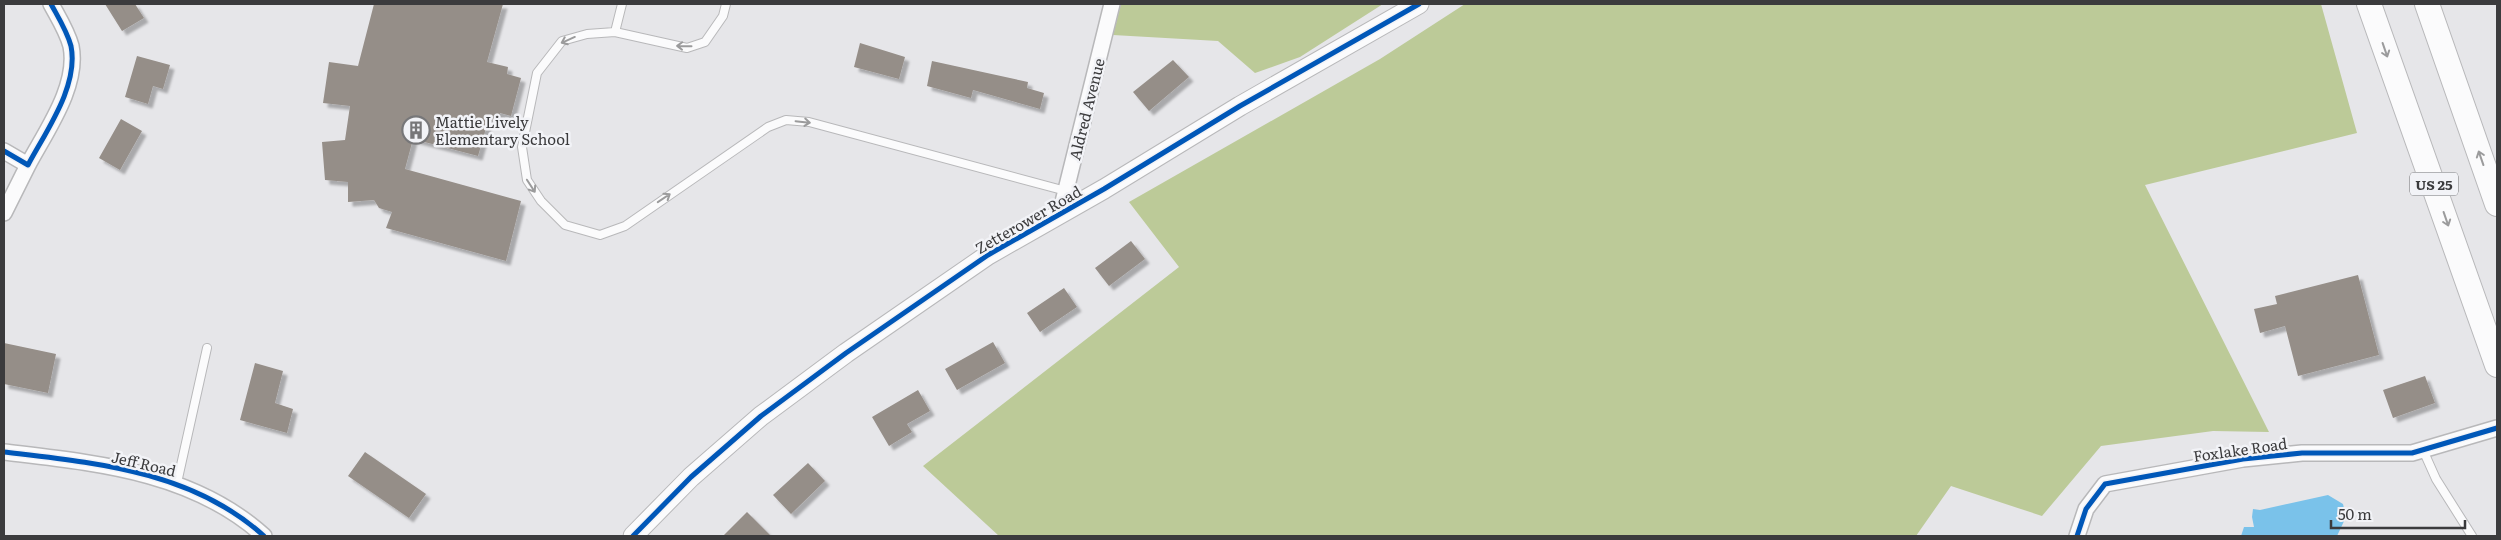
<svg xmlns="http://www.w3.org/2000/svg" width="2501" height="540" viewBox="0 0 2501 540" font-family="Literata,serif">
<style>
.forest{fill:#bcca98}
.water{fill:#7ac2ea}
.building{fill:#958e88;filter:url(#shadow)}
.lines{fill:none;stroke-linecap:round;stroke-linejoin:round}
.service-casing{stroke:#b8b8ba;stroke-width:10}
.minor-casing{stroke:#b8b8ba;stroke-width:18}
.tertiary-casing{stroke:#b8b8ba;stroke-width:21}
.primary-casing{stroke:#b8b8ba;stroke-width:26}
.service{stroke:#fbfbfc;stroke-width:8}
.minor{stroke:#fbfbfc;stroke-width:15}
.tertiary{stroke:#fbfbfc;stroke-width:19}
.primary{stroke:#fbfbfc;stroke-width:24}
.cycleway-casing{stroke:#f2f3f7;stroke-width:8}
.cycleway{stroke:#0057b8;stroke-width:5}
.oneway{stroke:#9b9b9c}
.labels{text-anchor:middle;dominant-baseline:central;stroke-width:5;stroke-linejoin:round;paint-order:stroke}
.shield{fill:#f2f3f7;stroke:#727275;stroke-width:1}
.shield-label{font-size:14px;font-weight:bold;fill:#3b3b3d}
.street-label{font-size:15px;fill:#3b3b3d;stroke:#f2f3f7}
.poi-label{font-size:15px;fill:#3b3b3d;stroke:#f2f3f7;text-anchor:start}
</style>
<defs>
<filter id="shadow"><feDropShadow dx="4.5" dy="4.5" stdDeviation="1" flood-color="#0004"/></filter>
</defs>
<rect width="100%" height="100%" fill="#e6e6e9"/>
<!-- forest -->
<path class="forest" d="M1121 4H1383L1300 57 1255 73 1218 41 1113 35Z
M1465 4H2321L2357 133 2145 185 2269 432 2213 431 2101 446 2042 516 1951 486 1916 536H999L923 466 1179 267 1129 202 1380 59Z"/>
<!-- water -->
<path class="water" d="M2328 495 2343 504 2346 517 2337 536H2241L2244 527H2254L2252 517 2253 509 2260 510Z"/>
<!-- building -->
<path class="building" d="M105 4H135L144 18 122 31Z
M374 4H503L487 62 508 67 507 74 521 78 511 116 500 113 498 122 489 118 478 156 413 139 405 169 521 201 506 261 386 228 392 212 379 208 374 200 348 202V182L325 180 322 142 345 140 350 106 323 103 329 62 358 66Z
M860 43 905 57 899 79 854 67Z
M137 56 170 65 163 89 153 86 148 104 125 97Z
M1173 60 1189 77 1149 111 1133 92Z
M932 61 1028 82 1027 88 1044 93 1040 109 973 90 971 98 927 86Z
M121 119 142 131 120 170 99 158Z
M1131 241 1145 259 1109 286 1095 268Z
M2358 275 2379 355 2298 376 2285 326 2260 333 2254 309 2277 304 2275 296Z
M1064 288 1077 307 1040 332 1027 313Z
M993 342 1005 363 957 390 945 369Z
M4 343 56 354 48 393 4 384Z
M255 363 283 371 275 403 293 409 287 433 240 420Z
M2425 376 2435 403 2393 418 2383 390Z
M918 390 930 411 907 424 912 432 889 446 872 417Z
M365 452 426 494 409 518 348 476Z
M808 463 825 481 791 514 773 495Z
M747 512 771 536H723Z"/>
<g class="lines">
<!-- service casing -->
<g class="service-casing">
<path id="service" d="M726 4 723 16 705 42 687 48 615 32 587 34 562 41 537 73 522 147 527 180 541 201 565 225 600 235 625 226 768 127 786 120 809 122 1066 191
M615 32 622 4
M2423 450 2436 479 2472 536
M177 483 207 348"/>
</g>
<!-- minor casing -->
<g class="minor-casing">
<path id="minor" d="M4 151 28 165C46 131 79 86 71 46 67 31 58 17 51 4
M4 213 28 165
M1060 214 1112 4
M4 452C96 463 192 471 264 536
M2077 536 2086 509 2105 484 2243 459 2302 453H2412L2497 428"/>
</g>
<!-- tertiary casing -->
<g class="tertiary-casing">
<path id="tertiary" d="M633 536 691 477 761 416 846 353 988 255 1104 189 1240 106 1419 4"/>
</g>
<!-- primary casing -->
<g class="primary-casing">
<path id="primary" d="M2369 4 2497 365
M2427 4 2497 204"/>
</g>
<!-- service -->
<use href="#service" class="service"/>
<!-- minor -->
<use href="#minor" class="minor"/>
<!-- tertiary -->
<use href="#tertiary" class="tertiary"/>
<!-- primary -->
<use href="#primary" class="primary"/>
<!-- cycleway casing -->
<g class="cycleway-casing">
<path id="cycleway" d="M4 151 28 165C46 131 79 86 71 46 67 31 58 17 51 4
M4 452C96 463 192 471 264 536
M633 536 691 477 761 416 846 353 988 255 1104 189 1240 106 1419 4
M2077 536 2086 509 2105 484 2243 459 2302 453H2412L2497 428"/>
</g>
<!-- cycleway -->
<use href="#cycleway" class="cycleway"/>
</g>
<!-- one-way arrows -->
<defs><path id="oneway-shaft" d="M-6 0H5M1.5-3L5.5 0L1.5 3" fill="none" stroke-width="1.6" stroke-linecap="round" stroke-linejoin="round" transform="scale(1.25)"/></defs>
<g class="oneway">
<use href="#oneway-shaft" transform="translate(568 40) rotate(156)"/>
<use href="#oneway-shaft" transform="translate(684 46) rotate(-179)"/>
<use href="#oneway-shaft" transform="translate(2385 50) rotate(71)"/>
<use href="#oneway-shaft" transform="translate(803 122) rotate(6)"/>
<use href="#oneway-shaft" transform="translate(2481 158) rotate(-109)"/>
<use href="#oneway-shaft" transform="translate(531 186) rotate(57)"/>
<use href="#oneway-shaft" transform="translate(664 198) rotate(-34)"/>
<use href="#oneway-shaft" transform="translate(2446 219) rotate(71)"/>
</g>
<!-- icons -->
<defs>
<g id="building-ring" transform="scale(1.4375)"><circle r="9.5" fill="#f2f3f7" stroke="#777779" stroke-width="1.5"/><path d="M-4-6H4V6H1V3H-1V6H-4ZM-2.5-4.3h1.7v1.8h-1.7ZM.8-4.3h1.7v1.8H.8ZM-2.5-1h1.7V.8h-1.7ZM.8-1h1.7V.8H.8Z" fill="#777779"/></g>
</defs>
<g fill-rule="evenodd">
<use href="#building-ring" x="416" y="130"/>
</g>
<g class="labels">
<!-- shield labels -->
<rect class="shield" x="2410" y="172.5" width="48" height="23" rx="4"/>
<g class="shield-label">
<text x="2434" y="184">US 25</text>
</g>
<!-- street labels -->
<g class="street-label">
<text transform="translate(1086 109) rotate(-76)">Aldred Avenue</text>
<text transform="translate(1028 219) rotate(-30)">Zetterower Road</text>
<text transform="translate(2240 449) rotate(-8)">Foxlake Road</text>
<text transform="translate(144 463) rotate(13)">Jeff Road</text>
</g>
<!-- poi labels -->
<g class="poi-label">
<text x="435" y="121">Mattie Lively<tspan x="435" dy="17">Elementary School</tspan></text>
</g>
</g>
<!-- border -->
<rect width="2501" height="540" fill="none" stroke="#3b3b3d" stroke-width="10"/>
<!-- scale -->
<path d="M2331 520v8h134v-8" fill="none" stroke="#3b3b3d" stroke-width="2.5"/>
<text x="2338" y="520" font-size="15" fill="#3b3b3d" stroke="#f2f3f7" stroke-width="4" paint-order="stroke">50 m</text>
</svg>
